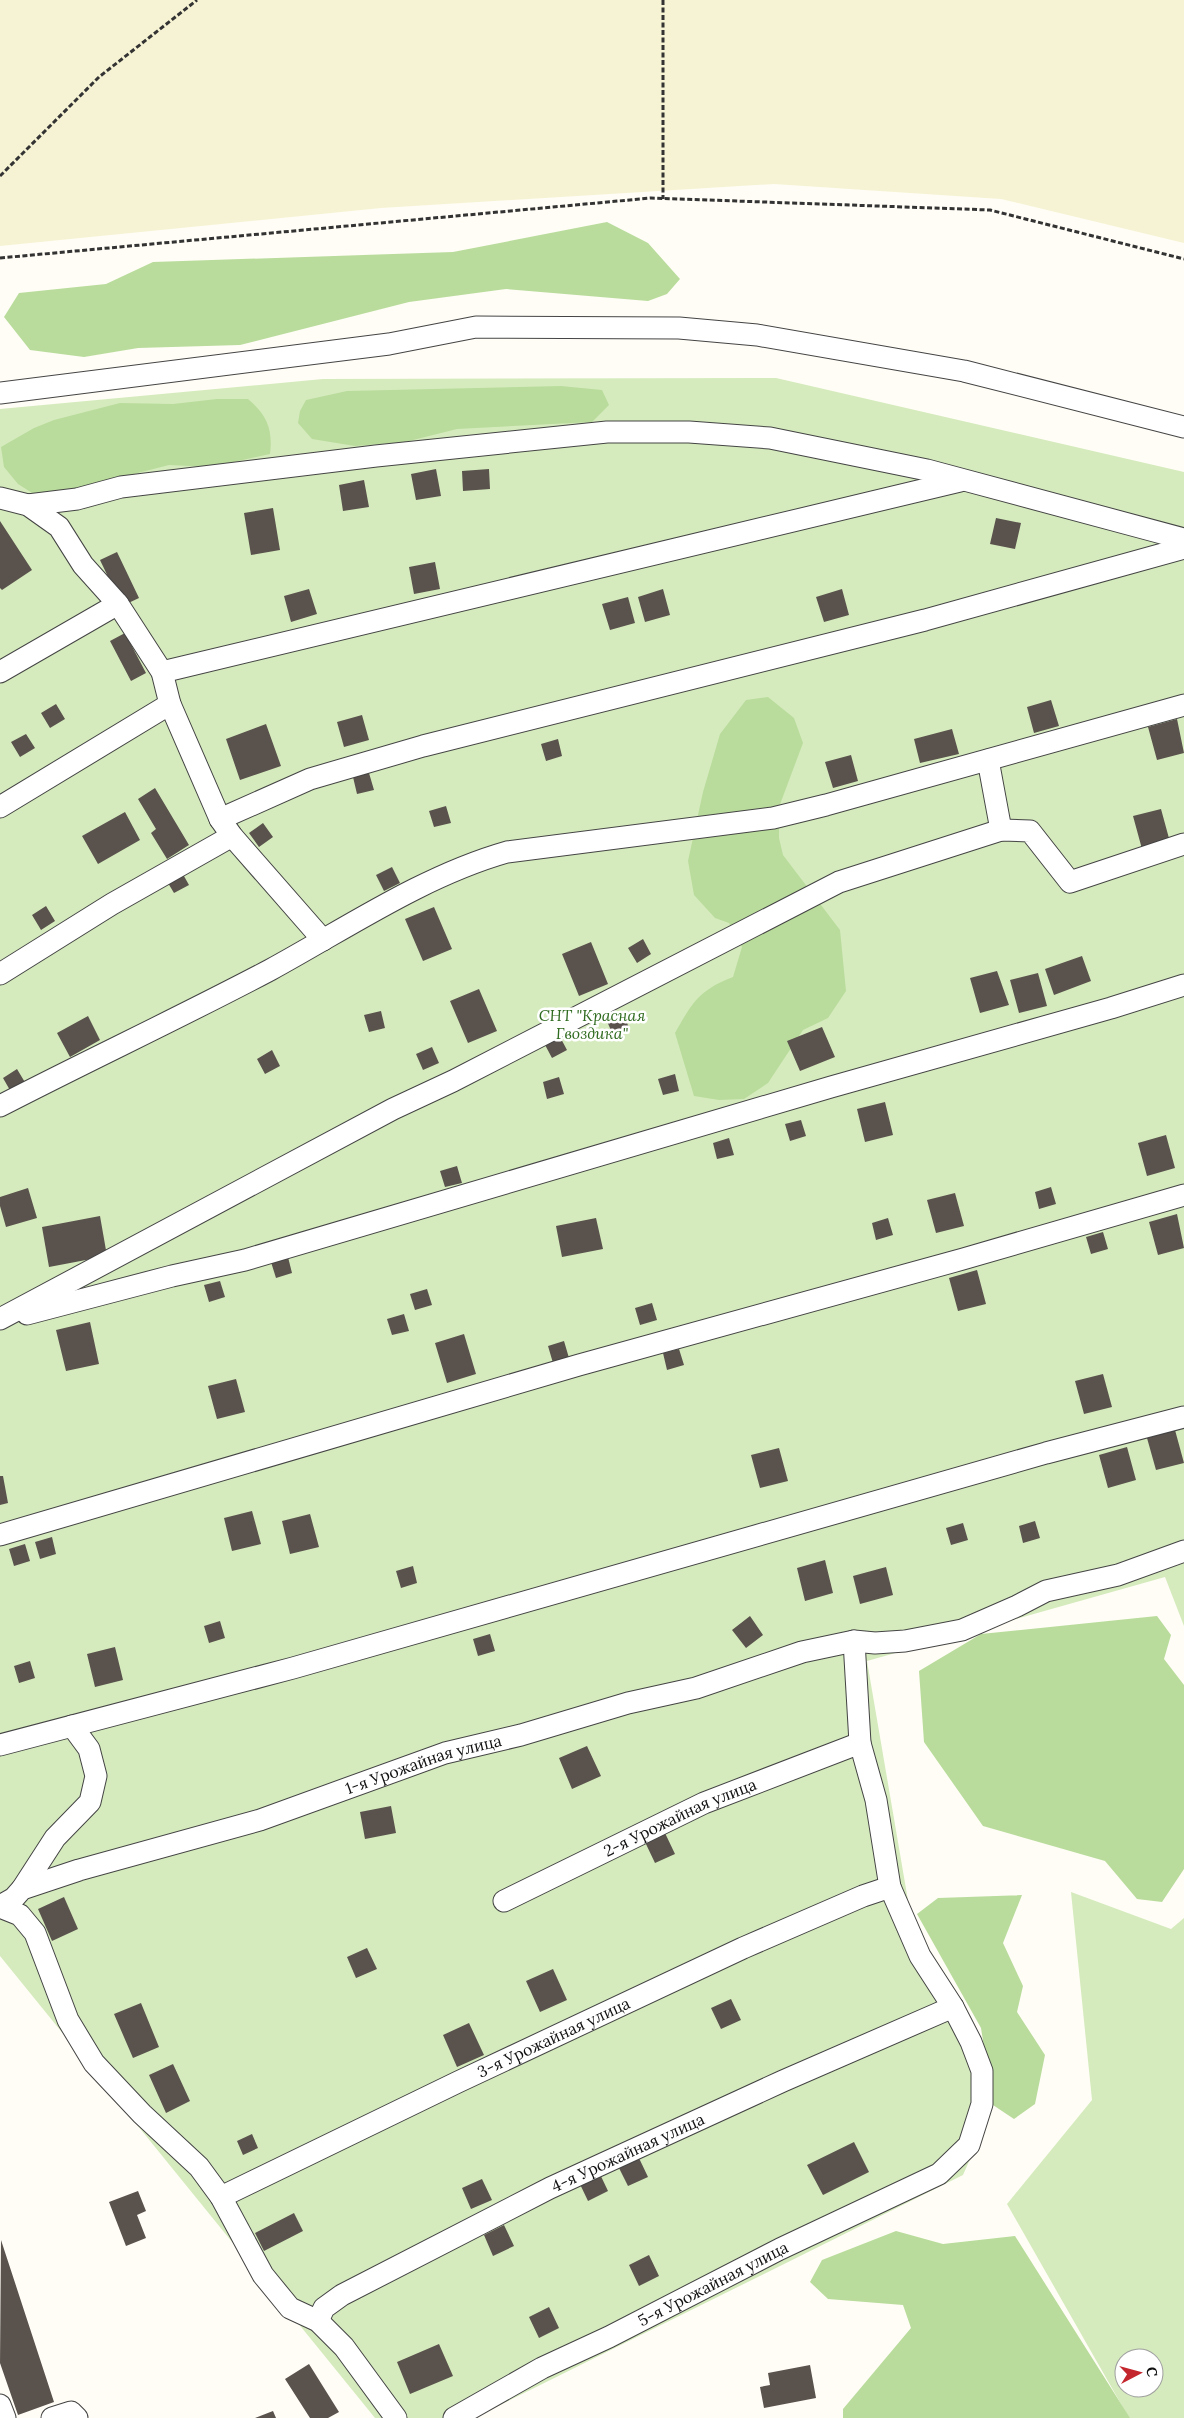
<svg xmlns="http://www.w3.org/2000/svg" width="1184" height="2418" viewBox="0 0 1184 2418" font-family="Lora,serif">
<style>
.farmland{fill:#f6f3d4}
.green{fill:#d5ebbd;fill-rule:evenodd}
.forest{fill:#b9dc9c}
.building{fill:#5a524d}
.lines{fill:none;stroke-linecap:round;stroke-linejoin:round}
.minor-casing{stroke:#444;stroke-width:23}
.path{stroke:#333;stroke-width:3;stroke-dasharray:5 2.5;stroke-linecap:butt}
.minor{stroke:#fff;stroke-width:21}
.labels{text-anchor:middle;dominant-baseline:central;stroke-width:5;stroke-linejoin:round;paint-order:stroke}
.park-label{font-size:16px;font-style:italic;fill:#2f6b1f;stroke:#fff}
.street-label{font-size:16px;fill:#111;stroke:#fff}
</style>
<rect width="100%" height="100%" fill="#fffdf5"/>
<!-- farmland -->
<path class="farmland" d="M0 0H1184V243L1001 199 774 184 381 208 0 246Z"/>
<!-- green -->
<path class="green" d="M776 378 1184 472V1626L1165 1577 867 1661 911 1918 978 2038 986 2123 963 2175 474 2418H375L0 1956V409L323 379Z
M1071 1892 1171 1929 1184 1918V2418H1129L1007 2204 1092 2100ZM1124 2358H1154V2388H1124Z"/>
<!-- forest -->
<path class="forest" d="M607 222 648 243 680 279 667 294 648 301 506 289 409 302 240 345 138 348 84 357 30 350 4 317 19 293 106 284 153 262 453 252Z
M561 386 602 390 609 405 592 422 457 429 405 442 355 446 312 439 298 423 300 411 306 400 347 391Z
M217 399H248C267 415 273 429 270 454L211 467 169 465 40 498 18 484 4 467 1 447 34 428 54 420 120 403 173 404Z
M768 697 794 718 803 743 779 807V838L783 855 840 930 846 991 828 1018 803 1030 768 1083 744 1099 719 1100 694 1096 675 1033C692 1003 699 990 733 977L742 947 729 923 715 918 694 895 688 861 703 792 720 734 746 700Z
M1157 1616 1171 1635 1164 1659 1184 1685V1869L1162 1902 1137 1899 1105 1861 983 1826 924 1742 919 1671 981 1634Z
M1022 1895 1003 1943 1023 1986 1017 2012 1045 2055 1035 2104 1014 2119 993 2105 981 2028 917 1914 938 1898Z
M896 2231 943 2244 1015 2236 1130 2418H843V2409L911 2328 903 2305 828 2299 810 2282 822 2260Z"/>
<!-- building -->
<path class="building" d="M436 469 441 496 416 500 411 474Z
M489 469 490 489 463 491 462 471Z
M364 480 369 507 343 511 339 485Z
M273 508 280 550 251 555 244 513Z
M996 518 1021 523 1015 549 990 544Z
M0 521 32 570 2 590 0 588Z
M117 552 139 598 122 606 100 560Z
M435 562 440 589 414 594 409 567Z
M309 589 317 614 291 622 284 596Z
M663 589 670 615 645 622 638 597Z
M842 589 849 615 824 622 816 597Z
M628 597 635 623 610 630 602 604Z
M125 633 146 673 131 681 110 641Z
M1051 700 1059 726 1034 733 1027 707Z
M56 704 65 719 50 728 41 713Z
M362 715 369 740 344 747 337 722Z
M1177 719 1184 753 1157 760 1148 727Z
M266 724 281 766 240 780 226 739Z
M952 729 959 754 920 763 914 739Z
M26 734 35 748 20 757 11 742Z
M558 739 562 756 546 761 541 744Z
M851 755 858 781 833 788 825 762Z
M369 773 374 790 357 794 353 777Z
M155 788 189 845 167 859 151 833 156 829 138 799Z
M446 806 451 823 434 827 429 811Z
M1161 809 1170 842 1142 849 1133 816Z
M125 812 140 840 98 864 82 836Z
M263 823 273 837 259 847 249 833Z
M392 867 400 883 384 891 376 875Z
M180 869 189 885 174 893 165 878Z
M46 906 55 921 41 930 32 915Z
M434 907 452 949 423 961 405 919Z
M643 939 651 954 637 963 628 948Z
M591 942 608 984 579 996 562 954Z
M1082 956 1091 981 1054 995 1045 969Z
M997 971 1009 1005 980 1013 970 978Z
M1038 973 1047 1006 1019 1013 1010 980Z
M479 989 497 1031 468 1043 450 1001Z
M381 1011 385 1028 369 1032 364 1015Z
M621 1012 629 1027 613 1035 606 1019Z
M88 1016 100 1040 70 1057 57 1033Z
M822 1027 835 1057 800 1071 787 1041Z
M559 1035 567 1050 552 1058 544 1043Z
M432 1047 439 1063 423 1070 416 1054Z
M272 1050 280 1066 265 1074 257 1059Z
M17 1069 26 1084 11 1092 3 1078Z
M675 1074 679 1091 663 1095 658 1079Z
M559 1077 564 1094 547 1099 543 1082Z
M885 1102 893 1135 865 1142 857 1109Z
M801 1120 806 1136 790 1141 785 1124Z
M1166 1135 1175 1168 1147 1176 1138 1143Z
M729 1138 734 1155 717 1159 713 1143Z
M457 1166 462 1183 445 1187 440 1171Z
M1051 1187 1056 1204 1039 1209 1035 1192Z
M28 1188 37 1218 6 1227 0 1206V1197Z
M955 1193 964 1226 936 1233 927 1200Z
M1177 1214 1184 1248 1158 1255 1149 1222Z
M100 1216 107 1256 49 1267 42 1227Z
M596 1218 603 1249 562 1257 556 1226Z
M888 1218 893 1235 876 1240 872 1223Z
M1103 1232 1108 1249 1091 1254 1086 1237Z
M288 1257 292 1273 276 1278 271 1262Z
M977 1270 986 1304 958 1311 949 1278Z
M220 1281 225 1297 209 1302 204 1285Z
M427 1289 432 1305 415 1310 410 1294Z
M652 1303 657 1320 640 1325 635 1308Z
M404 1314 409 1331 392 1335 387 1319Z
M90 1322 99 1364 66 1371 56 1330Z
M464 1334 476 1374 447 1383 435 1343Z
M564 1341 569 1358 553 1363 548 1346Z
M679 1349 684 1365 667 1370 663 1353Z
M1103 1374 1112 1407 1084 1414 1075 1381Z
M236 1379 245 1412 217 1419 208 1386Z
M1175 1430 1184 1463 1156 1470 1147 1438Z
M1127 1447 1136 1480 1108 1488 1099 1455Z
M779 1448 788 1481 760 1488 751 1455Z
M0 1476H3L8 1503 0 1505Z
M252 1511 261 1544 232 1551 224 1518Z
M310 1514 319 1547 290 1554 282 1521Z
M1035 1521 1040 1538 1023 1543 1019 1526Z
M963 1523 968 1540 951 1545 946 1528Z
M52 1537 56 1554 40 1559 35 1542Z
M25 1544 30 1561 14 1566 9 1549Z
M825 1560 833 1593 805 1601 797 1568Z
M413 1566 417 1583 401 1588 396 1571Z
M886 1567 893 1595 860 1604 853 1576Z
M750 1616 763 1635 746 1648 732 1630Z
M220 1621 225 1638 209 1643 204 1626Z
M490 1634 495 1651 478 1656 473 1639Z
M115 1647 123 1680 95 1687 87 1654Z
M30 1661 35 1678 19 1683 14 1666Z
M587 1746 601 1776 572 1789 559 1758Z
M391 1806 396 1833 365 1839 360 1812Z
M665 1833 675 1854 655 1863 645 1842Z
M64 1897 78 1929 52 1941 38 1909Z
M367 1948 377 1969 356 1978 347 1957Z
M553 1969 567 2000 540 2012 526 1981Z
M731 1999 741 2020 721 2029 711 2008Z
M141 2003 159 2047 133 2058 114 2014Z
M469 2023 484 2055 457 2067 443 2035Z
M173 2064 190 2101 166 2113 149 2075Z
M252 2134 258 2148 243 2155 237 2141Z
M854 2142 869 2172 823 2195 807 2165Z
M638 2156 648 2177 628 2186 618 2166Z
M598 2170 608 2191 588 2201 578 2180Z
M482 2179 492 2200 471 2209 462 2188Z
M138 2191 146 2211 137 2215 146 2238 126 2246 109 2202Z
M294 2213 303 2231 264 2251 255 2233Z
M504 2225 514 2246 493 2256 484 2235Z
M1 2240 54 2402 18 2415 0 2363Z
M649 2255 659 2276 639 2286 629 2265Z
M549 2307 559 2328 539 2338 529 2317Z
M439 2344 453 2376 410 2394 397 2362Z
M309 2364 339 2412 328 2418H310L285 2379Z
M810 2365 816 2398 764 2408 760 2387 770 2385 768 2373Z
M273 2411 276 2418H255Z"/>
<g class="lines">
<!-- minor casing -->
<g class="minor-casing">
<g id="minor">
<path d="M0 393 389 344 476 327 679 328 757 335 964 371 1184 427"/>
<path d="M0 498 28 505 59 527 83 565 118 604 162 672 170 704 220 819 232 836 323 940"/>
<path d="M28 505 77 499 121 487 376 456 607 432H689L770 438 927 470 1184 539"/>
<path d="M0 672 118 604"/>
<path d="M162 672 960 481"/>
<path d="M988 760 1001 830"/>
<path d="M0 807 170 704"/>
<path d="M220 819 310 779 423 746 925 620 1184 548"/>
<path d="M0 974 112 904 232 836"/>
<path d="M0 1106C89 1060 181 1017 270 970 347 928 423 876 507 852L773 818 826 805 1184 705"/>
<path d="M27 1314 172 1276 245 1260 831 1087 1111 1008 1184 985"/>
<path d="M0 1319 393 1109 453 1081 839 882 1001 830 1030 831 1070 882 1184 844"/>
<path d="M0 1535 579 1365 963 1259 1184 1195"/>
<path d="M0 1745 293 1668 1046 1453 1184 1417"/>
<path d="M22 1889 55 1838 90 1802 96 1776 89 1749 72 1726"/>
<path id="s1" d="M504 1901 704 1803 860 1743"/>
<path id="s2" d="M0 1906 14 1898 22 1889 79 1870 260 1820 445 1753 521 1735 628 1703 696 1688 802 1652 854 1641 875 1643 905 1641 962 1630 1017 1606 1046 1591 1118 1575 1184 1551"/>
<path d="M0 1907 20 1915 35 1933 68 2020 94 2063 142 2114 199 2167 221 2197 263 2275 290 2308 318 2321 344 2347 396 2418"/>
<path id="s3" d="M221 2197 458 2082 743 1948 863 1896 890 1887"/>
<path id="s4" d="M318 2321 324 2308 342 2295 550 2188 783 2081 953 2007"/>
<path d="M0 2405 5 2418"/>
<path d="M52 2418 71 2412 77 2418"/>
<path id="s5" d="M454 2418 542 2368 609 2337 780 2249 939 2174 969 2145 982 2104V2071L971 2042 953 2007 920 1956 890 1887 876 1800 860 1743 854 1641"/>
</g>
</g>
<!-- path -->
<path class="path" d="M663 0V199
M0 176 99 77 197 0
M0 258 651 198 990 210 1184 259"/>
<!-- minor -->
<use href="#minor" class="minor"/>
</g>
<g class="labels">
<!-- park labels -->
<g class="park-label">
<text x="592" y="1015">СНТ "Красная<tspan x="592" dy="18">Гвоздика"</tspan></text>
</g>
<!-- street labels -->
<g class="street-label">
<text stroke="none"><textPath href="#s2" startOffset="449">1-я Урожайная улица</textPath></text>
<text stroke="none"><textPath href="#s1" startOffset="195">2-я Урожайная улица</textPath></text>
<text stroke="none"><textPath href="#s3" startOffset="369">3-я Урожайная улица</textPath></text>
<text stroke="none"><textPath href="#s4" startOffset="356">4-я Урожайная улица</textPath></text>
<text stroke="none"><textPath href="#s5" startOffset="292">5-я Урожайная улица</textPath></text>
</g>
</g>
<!-- north arrow -->
<g transform="translate(1139 2373) rotate(84)"><circle r="24" fill="#ffffff" stroke="#a0a0a0"/>
<path d="M0-4L9 19L0 12L-9 19Z" fill="#c4262e"/>
<text y="-8" font-size="14" font-weight="bold" text-anchor="middle" fill="#111111">С</text>
</g>
</svg>
